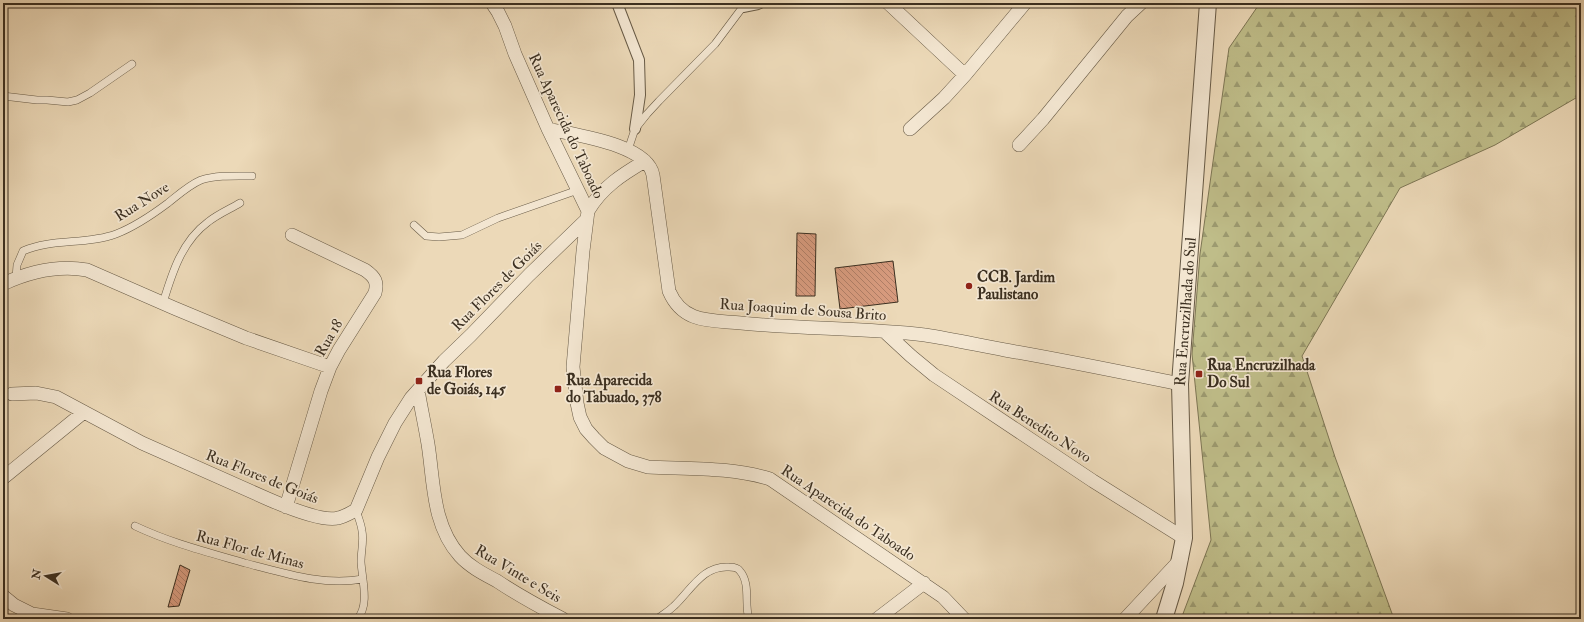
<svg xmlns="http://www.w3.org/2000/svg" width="1584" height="622" viewBox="0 0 1584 622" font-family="'IM FELL Double Pica',serif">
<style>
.forest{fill:url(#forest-firs);stroke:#7d7654}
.building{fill:url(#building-back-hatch);stroke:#3b2f20}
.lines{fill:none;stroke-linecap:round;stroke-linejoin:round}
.service-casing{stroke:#675a46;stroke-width:8}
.pedestrian-casing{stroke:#675a46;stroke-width:12}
.minor-casing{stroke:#675a46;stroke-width:14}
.tertiary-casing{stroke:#675a46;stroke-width:18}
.service{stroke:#f3e6d1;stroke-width:7}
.pedestrian{stroke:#f3e6d1;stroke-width:10}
.minor{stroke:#f3e6d1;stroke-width:13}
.tertiary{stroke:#f3e6d1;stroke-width:16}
.poi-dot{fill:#8f2418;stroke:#f3e6d1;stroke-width:1.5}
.labels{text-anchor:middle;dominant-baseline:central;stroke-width:3.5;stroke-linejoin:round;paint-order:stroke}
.street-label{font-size:15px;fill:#3b2f20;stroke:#f3e6d1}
.poi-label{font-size:15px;font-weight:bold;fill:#3b2f20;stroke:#f3e6d1;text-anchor:start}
</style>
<defs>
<pattern id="forest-firs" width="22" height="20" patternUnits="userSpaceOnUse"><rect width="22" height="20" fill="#bfbd89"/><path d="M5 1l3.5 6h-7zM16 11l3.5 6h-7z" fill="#9c9a70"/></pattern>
<pattern id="building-back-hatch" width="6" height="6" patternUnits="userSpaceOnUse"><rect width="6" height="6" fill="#d69a7d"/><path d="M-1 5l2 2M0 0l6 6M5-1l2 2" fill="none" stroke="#af7e66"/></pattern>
</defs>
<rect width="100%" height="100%" fill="#ecd9b8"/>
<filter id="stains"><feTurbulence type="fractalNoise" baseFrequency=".005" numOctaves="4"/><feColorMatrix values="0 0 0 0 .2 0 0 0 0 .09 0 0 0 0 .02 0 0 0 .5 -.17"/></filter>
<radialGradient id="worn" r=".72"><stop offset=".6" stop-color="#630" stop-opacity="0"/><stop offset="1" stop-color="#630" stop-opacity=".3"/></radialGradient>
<!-- forest -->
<path class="forest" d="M1260 3H1581V95L1495 145 1400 188 1302 356 1335 457 1394 619H1181L1211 540 1192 354 1200 254 1229 48Z"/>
<!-- building -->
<path class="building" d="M797 233 816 234 815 296H796Z
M893 261 898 302 840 309 835 268Z
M180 565 190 570 179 606 168 607Z"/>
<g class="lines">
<!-- service casing -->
<g class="service-casing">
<path id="service" d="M3 96 37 100H47L68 102 77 100 90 93 132 64
M628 150 635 129 647 114 659 101 715 44 745 4
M414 225 426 236 439 237 462 235 498 218 578 190
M16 278 17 265 23 251C52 238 86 245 116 234 134 227 152 215 168 203 178 195 189 185 201 180 217 175 235 176 252 176
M163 303C172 273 182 241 208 222 218 214 230 209 240 203
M356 510C358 517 361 523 362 531 364 541 361 551 361 562 362 579 370 606 357 619
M135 526C171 543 207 552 245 563 284 573 322 586 363 579
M657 619C662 615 669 611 674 606 691 590 703 565 729 567 733 567 738 568 740 571 751 584 744 604 749 619"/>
</g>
<!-- pedestrian casing -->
<g class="pedestrian-casing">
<path id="pedestrian" d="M617 3 639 60 640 95 635 129
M743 7 758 4 760 3"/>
</g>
<!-- minor casing -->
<g class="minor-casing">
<path id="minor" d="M492 3 498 12 505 26 515 54 548 129 588 211 583 251 573 367 577 403 580 417 586 429 594 438 604 448 628 461 648 467C688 469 732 467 770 479L943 597 964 619
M888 3 965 75
M548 129C574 135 647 144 653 175L669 291C683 324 711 320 741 323 802 329 864 328 925 335 951 339 978 345 1005 350 1063 360 1121 372 1180 384
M910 129 944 98 965 75 1025 3
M1019 145 1043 119 1127 16 1141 3
M588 211C602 187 623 174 645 161
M3 284C29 272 58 265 87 270L174 308 246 338 330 367
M885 332 911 356 934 375 1093 481 1184 538
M418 390C421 408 425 426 428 444 434 482 432 525 460 556 470 567 484 574 497 581 518 595 540 607 563 619
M12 394 36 393 56 397 142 443 268 499C284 506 322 522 338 518 344 517 350 513 356 510L378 457 395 423 411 398 444 361 471 335 529 275 586 220
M3 478 84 412
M286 507 321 391 330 367 339 350 375 293C378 282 375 277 365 270L292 235
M3 596 14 605 32 614 67 619
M877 619 924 583
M1125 619 1181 559"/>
</g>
<!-- tertiary casing -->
<g class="tertiary-casing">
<g id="tertiary">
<path id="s1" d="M1164 619 1175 583 1184 538 1180 384 1208 3"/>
</g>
</g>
<!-- service -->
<use href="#service" class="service"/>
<!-- pedestrian -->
<use href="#pedestrian" class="pedestrian"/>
<!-- minor -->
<use href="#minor" class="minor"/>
<!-- tertiary -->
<use href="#tertiary" class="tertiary"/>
</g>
<!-- markers -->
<g class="poi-dot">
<circle cx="969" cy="286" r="4"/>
<rect x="1195" y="370" width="8" height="8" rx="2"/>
<rect x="415" y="377" width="8" height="8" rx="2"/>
<rect x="554" y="385" width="8" height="8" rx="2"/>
</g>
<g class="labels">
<!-- street labels -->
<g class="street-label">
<text transform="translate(566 126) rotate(65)">Rua Aparecida do Taboado</text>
<text transform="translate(142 202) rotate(-32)">Rua Nove</text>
<text transform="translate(497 286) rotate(-45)">Rua Flores de Goiás</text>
<text transform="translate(803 310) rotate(4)">Rua Joaquim de Sousa Brito</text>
<text stroke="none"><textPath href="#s1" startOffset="310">Rua Encruzilhada do Sul</textPath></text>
<text transform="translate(329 338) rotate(-60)">Rua 18</text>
<text transform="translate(1040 427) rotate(33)">Rua Benedito Novo</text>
<text transform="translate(262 477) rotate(22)">Rua Flores de Goiás</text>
<text transform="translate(848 513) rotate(34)">Rua Aparecida do Taboado</text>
<text transform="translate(250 550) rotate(15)">Rua Flor de Minas</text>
<text transform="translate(518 574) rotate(31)">Rua Vinte e Seis</text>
</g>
<!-- poi labels -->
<g class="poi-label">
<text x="977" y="277">CCB. Jardim<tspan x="977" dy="17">Paulistano</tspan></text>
<text x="1207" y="365">Rua Encruzilhada<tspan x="1207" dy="17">Do Sul</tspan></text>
<text x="427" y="372">Rua Flores<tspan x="427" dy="17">de Goiás, 145</tspan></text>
<text x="566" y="380">Rua Aparecida<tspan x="566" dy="17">do Tabuado, 378</tspan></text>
</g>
</g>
<!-- margin -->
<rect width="1584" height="622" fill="none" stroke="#ecd9b8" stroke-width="16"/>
<rect x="4" y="4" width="1576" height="614" fill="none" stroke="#3b2f20" stroke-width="2"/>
<rect x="8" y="8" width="1568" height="606" fill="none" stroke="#3b2f20"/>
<!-- north arrow -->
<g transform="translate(46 576) rotate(281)" stroke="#f3e6d1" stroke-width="3" paint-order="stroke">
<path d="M0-3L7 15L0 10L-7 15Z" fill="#3b2f20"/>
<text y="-6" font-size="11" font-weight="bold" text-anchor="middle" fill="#3b2f20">N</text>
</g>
<rect width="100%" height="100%" filter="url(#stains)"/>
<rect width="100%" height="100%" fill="url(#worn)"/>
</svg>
